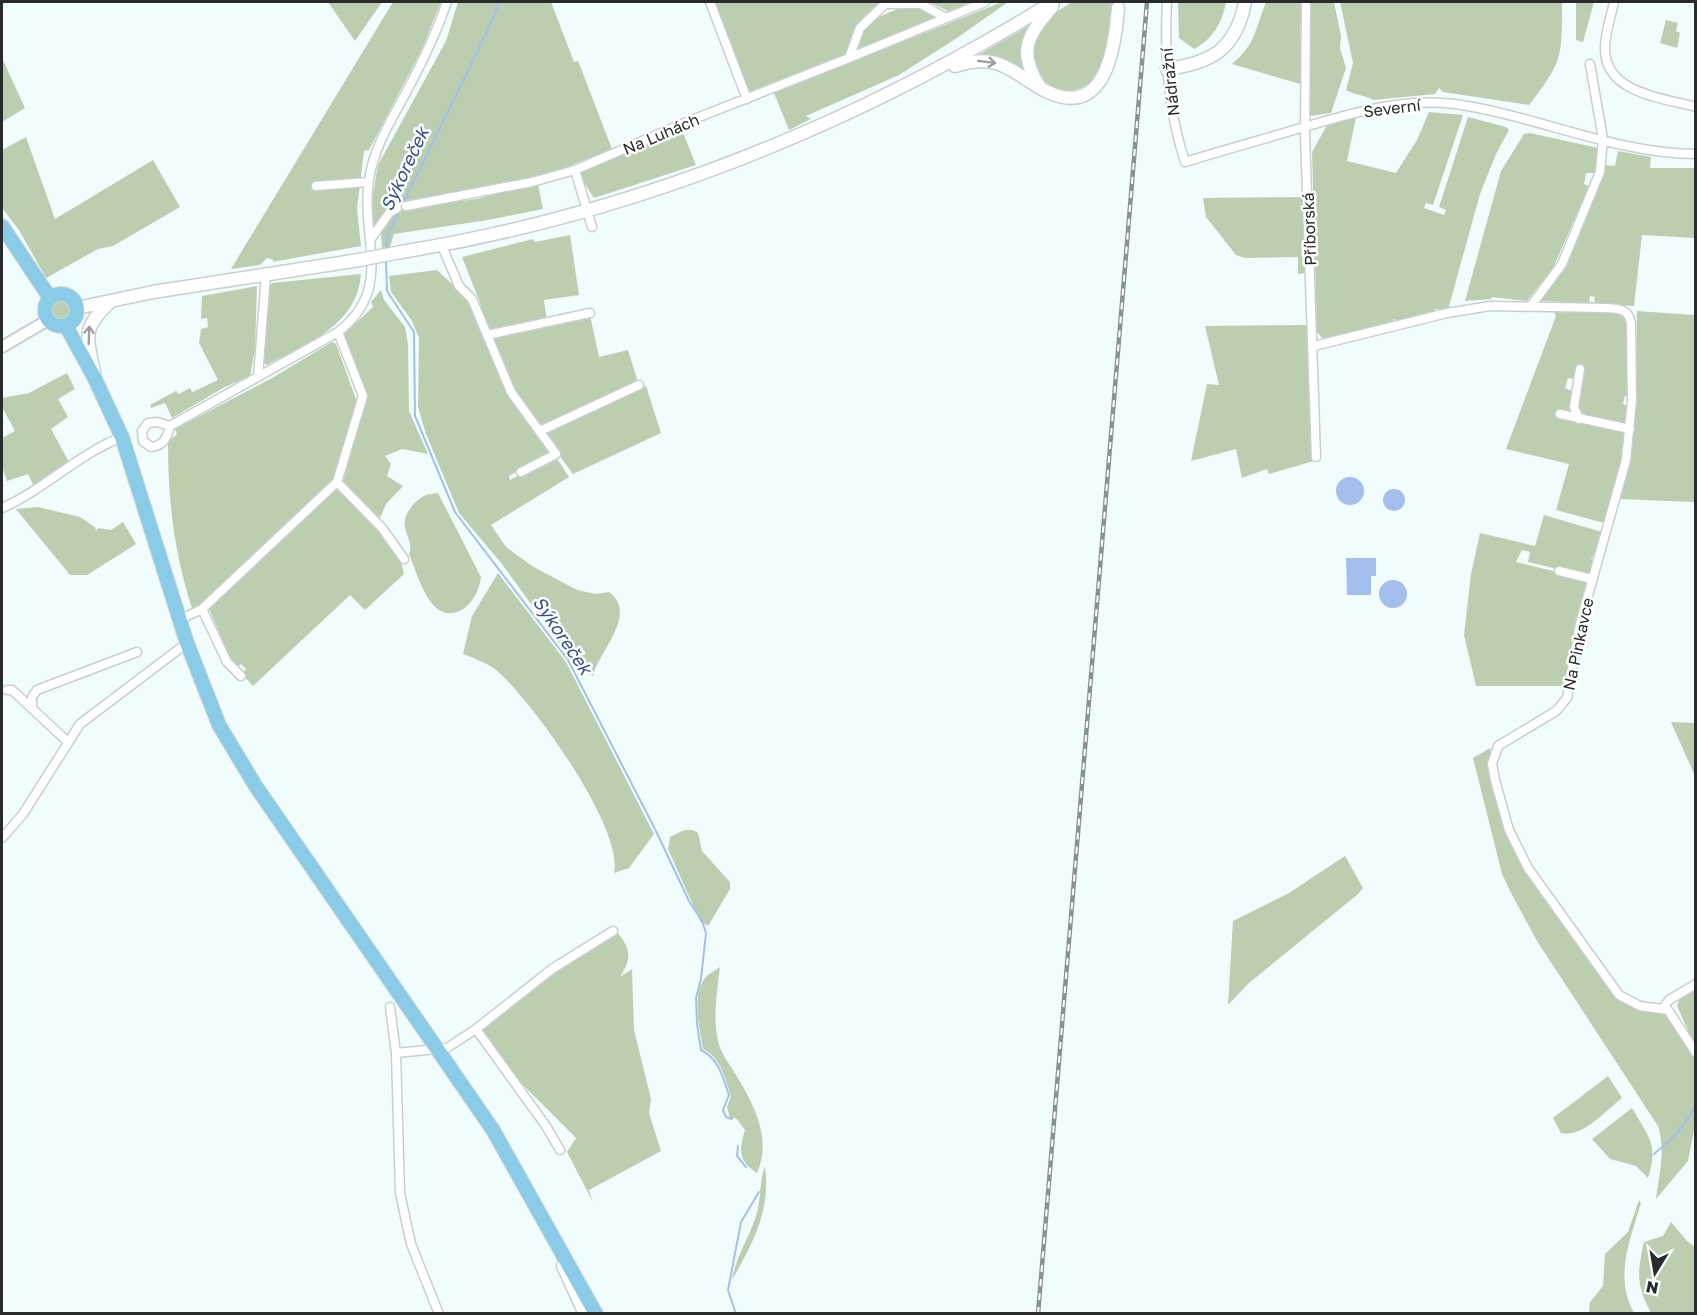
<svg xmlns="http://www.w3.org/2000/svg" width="1697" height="1315" viewBox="0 0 1697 1315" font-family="'Golos Text',sans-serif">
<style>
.green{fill:#bcceb0}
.water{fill:#a5bfed}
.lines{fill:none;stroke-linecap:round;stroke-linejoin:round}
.stream{stroke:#a5bfed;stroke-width:2}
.minor-casing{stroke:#c6d0d0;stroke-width:11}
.tertiary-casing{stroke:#c6d0d0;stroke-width:14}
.secondary-casing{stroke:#c6d0d0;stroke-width:15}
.primary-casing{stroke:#d8d9d9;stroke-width:16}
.minor{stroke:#fff;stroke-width:8}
.tertiary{stroke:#fff;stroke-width:10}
.secondary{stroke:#fff;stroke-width:12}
.primary{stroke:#8acce7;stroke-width:14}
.rail-casing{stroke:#8a9191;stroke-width:4.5}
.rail{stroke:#fff;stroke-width:2;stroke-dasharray:7;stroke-linecap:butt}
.secondary-bridge-casing{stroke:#c6d0d0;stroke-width:15;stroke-linecap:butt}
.secondary-bridge{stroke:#fff;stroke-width:12}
.oneway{stroke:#9ea0a0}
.labels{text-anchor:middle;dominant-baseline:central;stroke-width:5;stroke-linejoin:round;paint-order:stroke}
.street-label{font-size:16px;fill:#272b2b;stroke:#fff}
.water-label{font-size:18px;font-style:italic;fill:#34528c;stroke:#fff}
</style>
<rect width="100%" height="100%" fill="#f1fcfc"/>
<!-- green -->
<path class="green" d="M328 2H382L355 41Z
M393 2H441L422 49 369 150 364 151 357 209 361 246 272 262 274 260 267 258 260 265 231 269Z
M458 2H551L574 62 578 61 580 66 612 149 554 172 528 179 409 200 407 204 392 207 372 227 373 194 378 165 446 41Z
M712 2H879V3L861 22 857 23 858 27 847 54 749 94Z
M929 2H975L948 11Z
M1002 2H1008L957 38 899 75 806 116 811 119 789 130 774 93Z
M1072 2H1113C1111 21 1111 43 1104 61 1078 128 996 67 1049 18 1056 12 1064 7 1072 2Z
M1178 2H1226C1222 23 1213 39 1194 49L1179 38Z
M1266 2H1301L1300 84 1232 64C1256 44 1255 29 1266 2Z
M1309 2H1334L1341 36 1340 48 1346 68 1331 113 1310 116Z
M1340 2H1562C1562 57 1563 61 1529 105L1443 92 1439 88 1435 94 1373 100C1366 95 1357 96 1346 90L1353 63Z
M1576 2H1594L1583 42 1576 40Z
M903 7H922L939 19 856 51C858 23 880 16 903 7Z
M1666 20 1678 23 1676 31 1680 33 1677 48 1660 43Z
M1030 25 1022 52 1026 75 975 57Z
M2 58 25 108 2 122Z
M1429 112 1463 115 1433 205 1426 203 1424 208 1444 215 1446 210 1439 207 1468 117 1506 127 1509 130 1496 154 1480 194 1448 310 1435 309 1434 312 1400 321 1393 319 1394 323 1337 337 1322 338 1317 332 1312 152 1327 125 1356 117 1347 161 1396 173 1417 140Z
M681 128 696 165 594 198 580 177 581 169Z
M1530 133 1598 148 1600 152 1596 173H1586L1584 184 1589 186 1553 268 1527 301 1492 297 1491 299 1465 301 1501 171 1524 134Z
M26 137 55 219 153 160 180 207 113 246 98 249 46 278 19 230 2 208V150Z
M1618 151 1651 157 1650 168H1695V238L1642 235 1634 306 1594 304 1595 297 1590 296 1589 303 1542 301 1540 298 1605 165 1615 166Z
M538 184 543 209 488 220 394 234 390 247 382 248 381 233 397 209 476 199Z
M1303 197 1306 273 1298 274V257L1245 258 1236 255 1206 217 1203 198Z
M570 235 579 295 544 300 547 321 491 332 477 305H481L462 257 533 239 535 242Z
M437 270 472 303 511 394 549 452V454L509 476 510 480 551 459 558 460 569 477 491 525 506 547 532 566 577 590 596 594 609 592C639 614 598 652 593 676L579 671 502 564 459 513 426 434 418 407 419 338 412 321 391 292 389 276Z
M361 274C357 326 307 343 267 365L264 363 268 289 272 283Z
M257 286 255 349 250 376 223 388 172 418 165 403 151 408 150 405 176 391 179 394 190 388 192 392 218 380 199 343 201 329 208 327 207 318 201 319 202 296Z
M381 290 384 300 405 327 408 344 409 411 428 454 402 449 385 456 391 464 387 476 403 486 386 504 380 518 343 482 365 399 342 336 373 307 371 302Z
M50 310a11 11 0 1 1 22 0a11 11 0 1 1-22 0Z
M1552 308 1618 311 1627 318 1629 395 1625 396 1623 404 1628 406 1624 425 1578 415 1575 379 1568 378 1565 388 1572 391V415L1558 412 1556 415 1627 432 1620 475 1604 523 1556 510 1569 464 1506 449 1556 316Z
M1637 311 1695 315V502L1619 499C1638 435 1636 375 1637 311Z
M590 315 599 357 628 350 637 379 635 384 543 426 538 424 507 377 490 337Z
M1307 325 1314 461 1269 474 1267 469 1242 478 1236 449 1191 461 1207 384 1219 385 1205 326Z
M332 342 336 344 357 402 337 475 193 611C174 554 168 501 168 442L177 434 175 429 272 378Z
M67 373 75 389 58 399 68 417 51 429 70 464 34 486 28 474 7 481 2 467V438L15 431 2 407V398L29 393Z
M646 386 661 433 573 474 543 433Z
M337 487C361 511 399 540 404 574L365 610 350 595 253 686 242 674 246 669 241 664 236 668 234 666 208 607Z
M438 493 481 577C480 588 473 603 463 609 431 629 418 575 409 554 413 543 407 538 405 527 402 516 414 501 424 496 427 494 434 494 438 493Z
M38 507 80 517 95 527 96 531 98 528 111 530 123 522 136 544 87 575H70L16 509Z
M1544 515 1602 532 1597 551 1591 559 1595 561 1591 577 1528 562 1530 552 1522 550 1516 562 1590 580 1566 686H1476L1464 635 1471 574 1480 533 1535 546Z
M498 573 566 662 654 834 629 868 614 873C624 828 531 699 496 670 487 663 474 658 463 654L472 616Z
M1671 722 1695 723V776Z
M1490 748 1505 829 1582 950 1616 993 1665 1011 1674 1020 1687 1048 1695 1057V1126L1688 1161 1656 1199C1659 1173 1666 1152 1658 1126L1537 941 1511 893 1502 874 1473 758Z
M684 830H693L698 833 702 851 730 882V889L708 926 700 921 668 849 670 837Z
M1345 856 1363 888 1358 894 1249 983 1228 1005 1233 921 1289 893Z
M617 932C631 949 632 958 620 977L632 969 634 1030 651 1099 649 1113 661 1151 589 1190 593 1202 567 1152 576 1138 520 1082 481 1031 553 975Z
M720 967C717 993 712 1020 719 1045 722 1054 728 1062 733 1070 752 1101 773 1137 757 1173 738 1161 739 1150 745 1130L736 1118H730L727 1107 731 1096C725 1078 721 1058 703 1049 700 1029 691 996 705 978 708 974 716 970 720 967Z
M1695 987V1046L1677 1006 1679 1000Z
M1608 1076 1622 1098C1605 1111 1583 1138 1561 1133L1553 1118Z
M1632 1108C1648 1136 1659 1144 1648 1178L1636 1166 1610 1159 1592 1139Z
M765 1167C771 1210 753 1243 732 1280 736 1254 753 1233 758 1208 761 1194 760 1177 765 1167Z
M1639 1200 1641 1203C1630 1240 1614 1277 1634 1313H1589L1590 1302 1603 1286 1605 1254 1628 1232Z
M1671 1222 1687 1241 1695 1247V1313H1651C1636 1284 1637 1274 1644 1242L1663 1236Z"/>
<!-- water -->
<path class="water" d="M1336 491a14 14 0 1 1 28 0a14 14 0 1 1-28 0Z
M1383 500a11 11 0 1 1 22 0a11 11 0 1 1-22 0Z
M1346 558H1376V576H1371V595H1347Z
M1379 594a14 14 0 1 1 28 0a14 14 0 1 1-28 0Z"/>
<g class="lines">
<!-- stream -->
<path class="stream" d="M386 249 388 234 493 19 499 2
M386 258 387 291 414 332 415 416 455 512 568 660 656 831 689 901 702 921 706 933 701 979 696 998 697 1024 701 1050C719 1059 723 1077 729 1095L723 1110 726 1117 732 1119
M738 1146 737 1156 746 1167
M1654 1154C1672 1139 1687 1125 1696 1103
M736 1314 728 1290 741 1222 759 1192"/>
<!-- minor casing -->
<g class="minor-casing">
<path id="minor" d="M710 2 747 99
M1167 2C1164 56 1168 110 1185 162 1221 151 1257 141 1294 130 1346 115 1400 97 1455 104 1534 115 1616 154 1696 154
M1306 2 1305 134 1316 457
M1614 2C1611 17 1605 32 1605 48 1604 93 1663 98 1696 107
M849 58 985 2
M575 170 592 227
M316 186 368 182
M406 206 532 182 575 170 684 123 849 58 860 28 885 4H921L946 18
M370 240 390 212 397 208
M442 246 459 286 472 299 511 392 556 454 521 472
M1531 306 1562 264 1600 172 1603 139 1590 64
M487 335 590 313
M1314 346 1447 313 1490 306 1605 308C1619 309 1628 308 1631 323L1632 400 1626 460 1580 624 1567 698 1556 711 1498 746 1492 764 1495 780 1509 830 1528 868 1619 995 1640 1006 1668 1010 1696 1053
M258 377 266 275
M1560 414 1630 429
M1579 419 1574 407 1580 369
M170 426 157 422 148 423 142 431 143 441 151 447C164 446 167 437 170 426L338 332C395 288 360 238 369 180 374 145 394 116 410 85 425 57 437 31 447 2
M540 431 639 385
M337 482 382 528 404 559
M2 508C45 489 78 454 122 437
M1559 571 1592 579
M202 609 227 662 241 676
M179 620 202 609 337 482 363 396 338 332
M7 690H12L68 742
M32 707V697L37 690 137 652
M2 838 23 814 80 724 187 643
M390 1007 396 1053 400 1193 411 1244 439 1314
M1664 1007 1669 1000 1696 984
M476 1029 546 1126 560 1150
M396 1053 447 1048 476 1029 552 969 613 931"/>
</g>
<!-- tertiary casing -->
<g class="tertiary-casing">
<path id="tertiary" d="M2 347 48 320"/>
</g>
<!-- secondary casing -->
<g class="secondary-casing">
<path id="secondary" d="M955 66C968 62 982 59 996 63 1014 68 1030 84 1048 92 1106 119 1115 46 1118 8
M1167 69C1212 63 1236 49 1245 2
M1040 87C1017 52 1027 36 1052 7
M401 252C635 214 852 126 1053 2
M77 308 153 292 359 260
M94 373C87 335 81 329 111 301
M563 1266 585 1314"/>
</g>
<!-- primary casing -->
<g class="primary-casing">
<path id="primary" d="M2 226 50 298
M45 310a16 16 0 1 1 32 0a16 16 0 1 1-32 0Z
M66 326 94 377 122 437 187 643 219 725 255 785 493 1130 596 1314"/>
</g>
<!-- minor -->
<use href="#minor" class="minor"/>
<!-- tertiary -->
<use href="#tertiary" class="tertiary"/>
<!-- secondary -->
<use href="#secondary" class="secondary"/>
<!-- primary -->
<use href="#primary" class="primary"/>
<!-- rail casing -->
<g class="rail-casing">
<path id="rail" d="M1038 1314 1147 2"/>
</g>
<!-- rail -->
<use href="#rail" class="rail"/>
<!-- secondary-bridge casing -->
<g class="secondary-bridge-casing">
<path id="secondary-bridge" d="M359 260 401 252"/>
</g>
<!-- secondary-bridge -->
<use href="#secondary-bridge" class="secondary-bridge"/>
</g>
<!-- one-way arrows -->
<defs><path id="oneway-shaft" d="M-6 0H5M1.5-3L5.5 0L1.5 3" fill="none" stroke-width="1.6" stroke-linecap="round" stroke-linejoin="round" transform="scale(1.5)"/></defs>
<g class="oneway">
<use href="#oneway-shaft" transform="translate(987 62) rotate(7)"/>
<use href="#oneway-shaft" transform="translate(89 335) rotate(-88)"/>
</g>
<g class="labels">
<!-- street labels -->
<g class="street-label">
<text transform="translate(1170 82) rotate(-96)">Nádražní</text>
<text transform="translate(1392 108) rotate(-7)">Severní</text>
<text transform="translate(661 134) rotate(-23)">Na Luhách</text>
<text transform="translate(1309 229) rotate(-92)">Příborská</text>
<text transform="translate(1578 644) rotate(-78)">Na Pinkavce</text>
</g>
<!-- water labels -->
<g class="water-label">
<text transform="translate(404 169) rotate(-65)">Sýkoreček</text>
<text transform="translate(563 635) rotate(56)">Sýkoreček</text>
</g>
</g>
<!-- border -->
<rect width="1697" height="1315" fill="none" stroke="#272b2b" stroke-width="6"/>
<!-- north arrow -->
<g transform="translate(1655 1273) rotate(191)" stroke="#ffffff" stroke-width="4.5" paint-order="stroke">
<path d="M0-4.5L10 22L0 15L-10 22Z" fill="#272b2b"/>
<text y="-9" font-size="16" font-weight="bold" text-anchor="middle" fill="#272b2b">N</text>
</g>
</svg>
